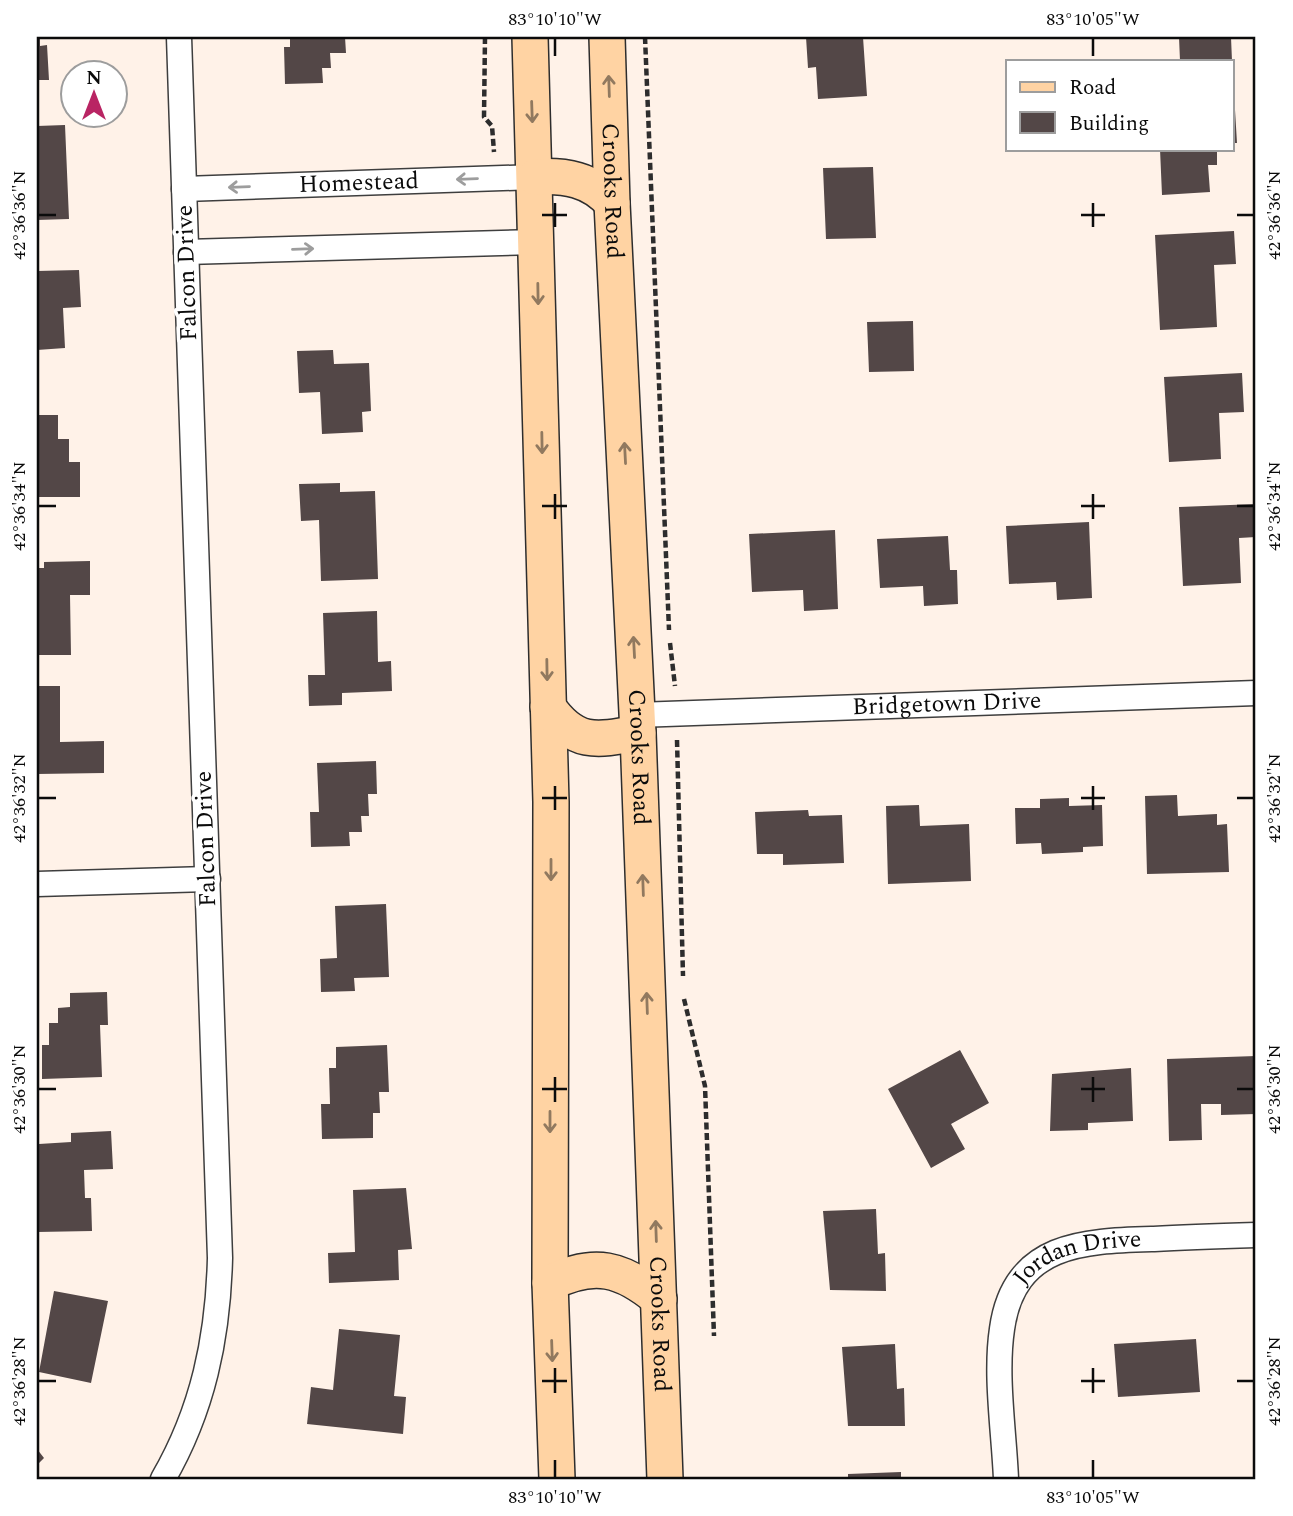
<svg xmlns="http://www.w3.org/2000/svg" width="1293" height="1516" viewBox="0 0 1293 1516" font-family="Spectral,serif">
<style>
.building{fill:#534747}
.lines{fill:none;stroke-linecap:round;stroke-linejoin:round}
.street-casing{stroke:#3e3e3e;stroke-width:27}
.secondary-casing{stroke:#2d2d2d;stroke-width:38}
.path{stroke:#2d2d2d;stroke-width:4.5;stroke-dasharray:7 3.5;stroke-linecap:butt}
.street{stroke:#fff;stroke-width:24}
.secondary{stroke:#ffd3a3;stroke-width:35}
.oneway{stroke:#91795f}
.oneway2{stroke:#9d9d9d}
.ticks{fill:none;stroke:#0b0b0b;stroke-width:2.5}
.labels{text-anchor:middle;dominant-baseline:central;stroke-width:7;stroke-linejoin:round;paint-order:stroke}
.street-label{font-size:24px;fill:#0b0b0b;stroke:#fff}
.neatline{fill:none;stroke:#0b0b0b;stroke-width:2.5}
.ticks-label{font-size:18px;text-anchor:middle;fill:#0b0b0b}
</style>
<rect width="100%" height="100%" fill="#fff2e8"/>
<!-- building -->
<path class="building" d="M37 37H40V46L47 45 49 80H37Z
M290 37H345L346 53H330L331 68H322L323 83 285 84 284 47H290Z
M806 37H863L867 96 818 99 816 67 808 68Z
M1179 37H1231L1232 61H1180Z
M1232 110H1235L1237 143H1232Z
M65 125 69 219 37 220V126Z
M1160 149H1217V165H1208L1210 192 1162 195Z
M873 167 876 238 826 239 823 168Z
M1234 231 1236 264 1214 265 1217 327 1160 330 1155 235Z
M79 270 81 307 63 308 65 348 37 350V271Z
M913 321 914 371 869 372 867 322Z
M333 350 334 364 369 363 371 411 362 412 363 432 322 434 320 392 299 393 297 351Z
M1242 373 1244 412 1219 413 1221 459 1169 462 1164 377Z
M37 415H58V439H69V462H80V497H37Z
M340 483V492L375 491 378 579 321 581 319 520 301 521 299 484Z
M1256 504V537L1239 538 1241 583 1183 586 1179 507Z
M1089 522 1092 598 1057 600 1056 582 1009 584 1006 526Z
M835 530 838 609 804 611 803 590 752 592 749 534Z
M948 536 950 570H957L958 604 924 606 923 586 880 588 877 539Z
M90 561V595H70L71 655H37V568H44V562Z
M377 611 378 662 391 661 392 691 342 693V705L309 706 308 675H325L323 613Z
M37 686H60V742L104 741V773L37 774Z
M376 761 377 794H368L369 816H361L362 832H349L350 846 311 847 310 812H319L317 763Z
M1177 795 1178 816 1217 814V825L1227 824 1229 872 1147 874 1145 796Z
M1069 798V806L1102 805 1103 846 1083 847V852L1042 854 1041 843 1016 844 1015 808H1040V799Z
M919 805 920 826 969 824 971 881 888 884 886 806Z
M808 810 809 816 842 815 844 863 783 865V854H757L755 812Z
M386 904 389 977 354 978 355 991 321 992 320 959 337 958 335 906Z
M107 992 108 1025H100L102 1077 42 1079V1045H49V1023H58V1008L70 1007V993Z
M387 1045 389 1092H379L380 1113H373V1138L322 1139 321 1104H330L329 1068H336V1047Z
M960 1050 989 1103 951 1124 965 1149 931 1168 888 1089Z
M1256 1056V1114L1221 1115V1104H1201L1202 1140 1169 1141 1167 1059Z
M1131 1068 1133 1121 1088 1123V1130L1050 1131 1052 1074Z
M111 1131 113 1169 84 1170 85 1198H91L92 1231 37 1232 39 1144 71 1142V1133Z
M406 1188 412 1249 398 1250 399 1280 329 1283 328 1253 355 1252 353 1190Z
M876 1209 878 1254 885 1253 886 1291 830 1290 823 1211Z
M54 1291 108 1301 91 1383 39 1372Z
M339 1329 400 1335 394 1396 406 1397 403 1434 307 1424 311 1387 333 1390Z
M1196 1339 1200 1392 1118 1397 1114 1344Z
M895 1344 897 1389 904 1388 905 1426H848L842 1347Z
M37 1449 44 1458 37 1465Z
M901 1472V1479H848V1474Z"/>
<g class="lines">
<!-- street casing -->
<g class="street-casing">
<g id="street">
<path id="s1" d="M184 189 535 177"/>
<path d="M186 252 537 242"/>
<path id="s2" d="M637 715 1256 693"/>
<path d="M37 884 208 879"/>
<path d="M163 1479C203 1410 218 1338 220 1258L179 37"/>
<path id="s3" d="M1006 1479C1004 1432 995 1375 1002 1329 1014 1242 1085 1241 1154 1239 1188 1237 1222 1236 1256 1235"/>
</g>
</g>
<!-- secondary casing -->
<g class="secondary-casing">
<g id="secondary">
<path d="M530 37 551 802 550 1283 557 1479"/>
<path id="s4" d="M607 37 612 203 638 733 665 1479"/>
<path d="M535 177C565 175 591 179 612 203"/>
<path d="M548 707C575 745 595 741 638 733"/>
<path d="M550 1283C594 1261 622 1268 659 1299"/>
</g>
</g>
<!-- path -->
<path class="path" d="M485 37 484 117 492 126 494 152
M645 37 669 630
M670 643 675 686
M677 740 683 976
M684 999 705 1086 714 1336"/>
<!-- street -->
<use href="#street" class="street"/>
<!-- secondary -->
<use href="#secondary" class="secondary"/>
</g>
<!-- one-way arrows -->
<defs><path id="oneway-shaft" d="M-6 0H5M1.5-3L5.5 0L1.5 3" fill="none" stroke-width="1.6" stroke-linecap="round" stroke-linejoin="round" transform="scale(1.75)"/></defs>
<g class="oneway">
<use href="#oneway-shaft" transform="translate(609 86) rotate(-92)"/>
<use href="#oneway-shaft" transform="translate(532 112) rotate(88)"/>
<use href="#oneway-shaft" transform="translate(538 294) rotate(89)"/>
<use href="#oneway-shaft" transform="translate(542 443) rotate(89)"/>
<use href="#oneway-shaft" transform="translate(625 453) rotate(-93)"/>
<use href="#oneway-shaft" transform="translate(634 647) rotate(-93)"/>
<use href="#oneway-shaft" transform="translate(547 670) rotate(89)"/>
<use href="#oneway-shaft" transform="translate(551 870) rotate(90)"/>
<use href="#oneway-shaft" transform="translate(643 885) rotate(-92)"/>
<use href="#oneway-shaft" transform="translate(647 1003) rotate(-92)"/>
<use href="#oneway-shaft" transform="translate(550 1122) rotate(90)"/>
<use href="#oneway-shaft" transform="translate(656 1231) rotate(-92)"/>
<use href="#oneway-shaft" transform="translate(552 1351) rotate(88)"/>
</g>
<g class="oneway2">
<use href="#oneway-shaft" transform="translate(467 179) rotate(178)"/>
<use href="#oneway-shaft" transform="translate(239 187) rotate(178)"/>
<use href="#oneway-shaft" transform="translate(303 249) rotate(-2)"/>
</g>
<!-- ticks -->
<path class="ticks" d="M555 38V56M1093 38V56M555 203V227M1093 203V227M38 215H56M542 215H567M1081 215H1105M1237 215H1254M555 494V519M1093 494V519M38 506H56M542 506H567M1081 506H1105M1237 506H1254M555 786V810M1093 786V810M38 798H56M542 798H567M1081 798H1105M1237 798H1254M555 1077V1102M1093 1077V1102M38 1089H56M542 1089H567M1081 1089H1105M1237 1089H1254M555 1368V1393M1093 1368V1393M38 1381H56M542 1381H567M1081 1381H1105M1237 1381H1254M555 1460V1478M1093 1460V1478"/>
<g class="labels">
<!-- street labels -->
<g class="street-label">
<text stroke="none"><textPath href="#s1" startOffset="175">Homestead</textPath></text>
<text stroke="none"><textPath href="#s4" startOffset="154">Crooks Road</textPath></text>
<text transform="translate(187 273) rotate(-92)">Falcon Drive</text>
<text stroke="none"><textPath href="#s2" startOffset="310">Bridgetown Drive</textPath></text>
<text stroke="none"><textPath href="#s4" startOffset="721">Crooks Road</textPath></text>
<text transform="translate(206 839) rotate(-92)">Falcon Drive</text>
<text stroke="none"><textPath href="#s3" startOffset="268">Jordan Drive</textPath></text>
<text stroke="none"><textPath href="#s4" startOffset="1288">Crooks Road</textPath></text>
</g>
</g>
<!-- border -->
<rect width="1293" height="1516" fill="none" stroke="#ffffff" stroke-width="77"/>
<!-- legend -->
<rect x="1006" y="60" width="228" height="91" fill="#ffffff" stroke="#9d9d9d" stroke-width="2"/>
<rect x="1020" y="82" width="35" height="10" fill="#ffd3a3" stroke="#9d9d9d" stroke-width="2"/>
<text x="1069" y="94" font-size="21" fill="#0b0b0b">Road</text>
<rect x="1020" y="112" width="35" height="21" fill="#534747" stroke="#9d9d9d" stroke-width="2"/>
<text x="1069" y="130" font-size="21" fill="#0b0b0b">Building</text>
<!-- north arrow -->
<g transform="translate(94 94)"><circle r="33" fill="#ffffff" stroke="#9d9d9d" stroke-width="2"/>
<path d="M0-5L12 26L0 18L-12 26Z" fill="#b92463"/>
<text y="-10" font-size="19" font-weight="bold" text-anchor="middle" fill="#0b0b0b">N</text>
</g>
<rect x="38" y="38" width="1216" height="1440" class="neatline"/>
<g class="ticks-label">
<text x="555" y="25">83°10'10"W</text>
<text x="1093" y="25">83°10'05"W</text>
<text transform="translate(19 215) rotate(-90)" y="6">42°36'36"N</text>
<text transform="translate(1274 215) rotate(-90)" y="6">42°36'36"N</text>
<text transform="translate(19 506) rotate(-90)" y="6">42°36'34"N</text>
<text transform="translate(1274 506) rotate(-90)" y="6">42°36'34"N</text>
<text transform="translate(19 798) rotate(-90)" y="6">42°36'32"N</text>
<text transform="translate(1274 798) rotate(-90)" y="6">42°36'32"N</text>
<text transform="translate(19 1089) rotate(-90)" y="6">42°36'30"N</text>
<text transform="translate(1274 1089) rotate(-90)" y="6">42°36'30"N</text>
<text transform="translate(19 1381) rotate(-90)" y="6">42°36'28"N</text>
<text transform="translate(1274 1381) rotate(-90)" y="6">42°36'28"N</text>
<text x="555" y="1503">83°10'10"W</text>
<text x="1093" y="1503">83°10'05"W</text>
</g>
</svg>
